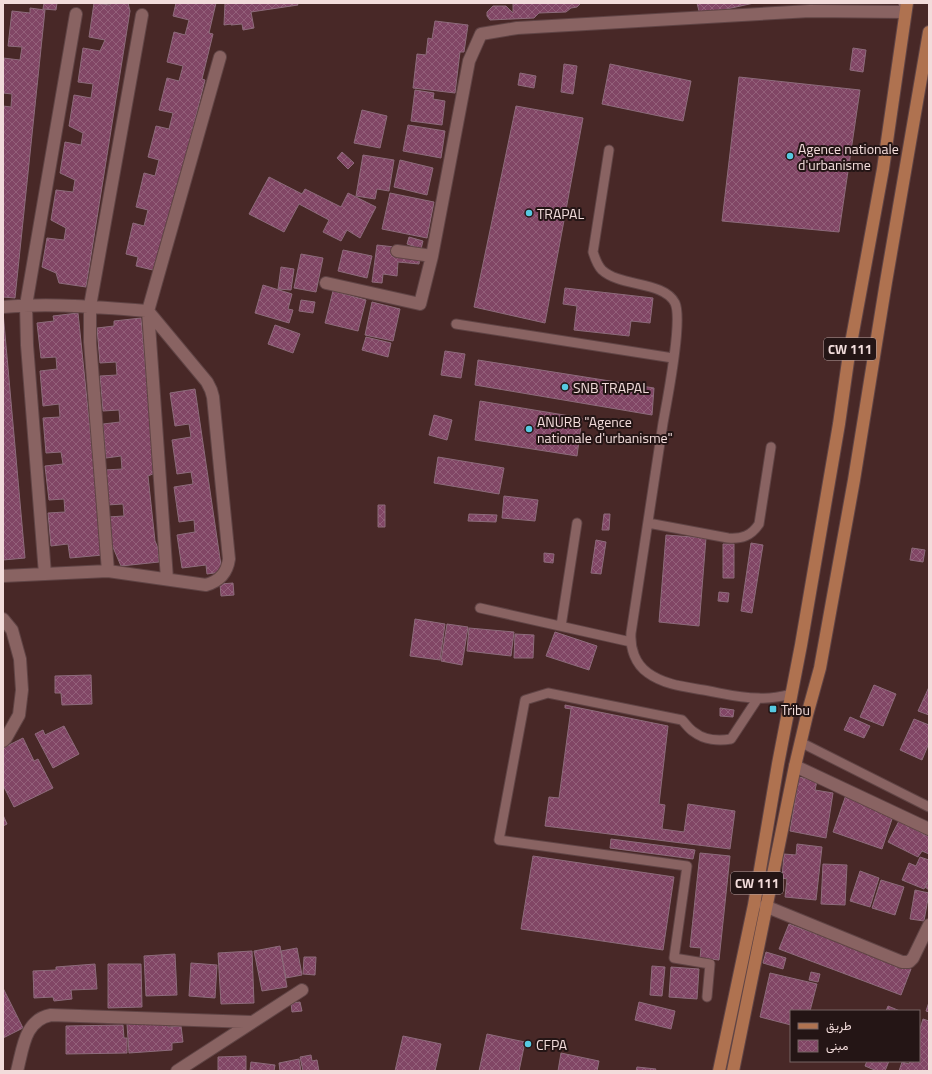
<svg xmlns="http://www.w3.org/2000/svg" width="932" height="1074" viewBox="0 0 932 1074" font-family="'Titillium Web',Vazirmatn,sans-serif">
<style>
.building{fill:url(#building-cross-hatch);stroke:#8d6b7b}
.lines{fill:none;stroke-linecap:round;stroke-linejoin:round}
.service-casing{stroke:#604445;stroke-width:11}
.minor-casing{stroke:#604445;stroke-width:14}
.primary-casing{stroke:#604445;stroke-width:14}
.service{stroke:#896362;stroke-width:9}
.minor{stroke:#896362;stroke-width:12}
.primary{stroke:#af7250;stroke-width:12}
.poi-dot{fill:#56c9e1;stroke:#241515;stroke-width:1.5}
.labels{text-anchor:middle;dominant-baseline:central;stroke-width:4;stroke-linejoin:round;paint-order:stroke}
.shield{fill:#241515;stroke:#b4a0a0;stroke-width:1}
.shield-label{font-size:13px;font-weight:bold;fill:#f2dcdb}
.poi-label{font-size:14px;fill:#f2dcdb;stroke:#241515;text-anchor:start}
</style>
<defs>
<pattern id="building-cross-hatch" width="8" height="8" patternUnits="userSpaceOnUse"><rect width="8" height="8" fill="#814665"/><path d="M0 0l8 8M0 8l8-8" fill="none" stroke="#93607a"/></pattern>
</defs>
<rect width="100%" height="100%" fill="#482827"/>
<!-- building -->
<path class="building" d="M44 3H57L56 10 43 9Z
M94 3 110 5 111 3H128L130 11 86 287 59 283 56 273 42 267 47 238 64 240 66 228 51 220 56 190 73 192 75 180 60 173 65 142 81 145 83 133 69 126 74 95 91 98 93 84 78 82 83 48 100 51 105 40 89 37Z
M176 3H216L209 33 213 34 202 79 205 80 157 271 136 266 138 257 126 254 133 223 144 226 148 210 136 207 144 173 155 176 159 160 148 157 156 126 169 129 173 113 159 110 167 78 179 81 183 66 167 62 174 32 185 35 189 20 173 16Z
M225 3H297L298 5 251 12 254 28 243 30 242 24 231 25V24L224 25Z
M513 3H581L577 7 571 8 566 12 539 13 534 18 490 20 487 16V12L493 6H506L513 13Z
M697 3H754L700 15Z
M30 8 45 10 15 298 3 297V106L11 107 12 94 3 93V58L20 60 22 47 8 46 12 11 30 13Z
M435 21 468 25 464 52H460L455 93 413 88 417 54 426 55 428 38 432 39Z
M853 48 866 50 863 72 850 70Z
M564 64 577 66 573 94 561 92Z
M610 64 691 81 683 121 602 104Z
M520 73 536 76 534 88 518 85Z
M739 77 860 90 839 232 722 221Z
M415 90 434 93 433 99 445 101 442 125 411 121Z
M516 106 583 118 545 323 474 307Z
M362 110 387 116 380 148 354 143Z
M408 125 445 131 441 158 403 151Z
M342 152 354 163 348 169 337 158Z
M363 155 394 160 389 191 377 189 375 199 356 196Z
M400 160 433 168 427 195 394 187Z
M269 177 302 194 305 189 341 207 348 193 376 207 360 238 347 230 341 241 323 232 329 220 299 204 284 232 249 214Z
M390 193 434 202 427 238 382 229Z
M409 237 423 241 421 249 407 244Z
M377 245 421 250 419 264 398 262 397 276 383 274 382 283 372 282Z
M343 250 372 256 367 278 338 271Z
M301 254 323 258 316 292 294 288Z
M281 267 294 269 291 290 278 289Z
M263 285 292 294 288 309 293 310 289 323 255 313Z
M565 288 653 298 650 323 631 321 629 336 574 330 577 306 563 304Z
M333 291 366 300 358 331 325 323Z
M301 300 315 302 313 313 299 311Z
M372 302 400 309 393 341 365 335Z
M3 312 25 558 3 560Z
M78 313 103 555 70 558 68 544 51 546 48 513 65 512 64 499 49 500 45 466 63 464 61 452 46 453 43 418 60 417 59 404 43 406 40 371 57 369 56 357 41 358 37 323 54 321 53 316Z
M141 318 155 473 148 476 155 541 158 548 159 562 121 566 109 538 107 517 124 516 123 504 107 505 105 470 122 469 121 456 106 458 103 424 120 422 119 410 103 411 100 376 117 375 116 362 100 363 97 328 114 326V321Z
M275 325 300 334 293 353 268 344Z
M366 337 391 343 388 357 362 350Z
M445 351 465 354 461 378 441 375Z
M478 360 654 388 652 415 475 385Z
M195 389 222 572 207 574 206 565 182 568 177 535 195 532 194 520 179 522 174 487 193 484 191 472 177 474 172 440 191 437 189 424 175 426 170 393Z
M480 401 582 418 577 456 475 440Z
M434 415 452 420 447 440 429 435Z
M438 457 504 468 499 494 434 483Z
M504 496 538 500 535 521 502 518Z
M378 505H385V527H378Z
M469 514 497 515 496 522 468 521Z
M604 514H610L609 530H602Z
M666 535 706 538 699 626 659 622Z
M596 540 606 542 601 574 591 573Z
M751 543 763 545 752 613 741 611Z
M723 544H734V578H723Z
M912 548 925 550 923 562 910 560Z
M544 553 554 554 553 563 544 562Z
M233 583 234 595 221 596 220 584Z
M719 592 729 593 728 602 718 601Z
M415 619 445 624 440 660 410 656Z
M447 624 468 627 462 665 441 661Z
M469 628 514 632 511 656 467 651Z
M555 632 597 646 589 670 546 656Z
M515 634 534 635 533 658H514Z
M91 675 92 704 62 705 61 693H55V676Z
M874 685 896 694 883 726 860 717Z
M929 687V715L918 711Z
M565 705 668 726 659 804 665 805 662 829 684 832 688 804 735 811 730 849 545 826 549 797 559 798 571 709 565 708Z
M720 708 734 710 733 717 720 716Z
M850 717 870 726 864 738 844 730Z
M914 719 929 725V743L922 760 900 750Z
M64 726 79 754 53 768 35 734 43 730 45 735Z
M23 738 34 761 38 759 53 788 14 807 3 785V748Z
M799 777 817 781 815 790 833 793 826 838 790 831Z
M846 795 894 813 882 849 833 832Z
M3 815 7 824 3 826Z
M899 821 929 837V854L922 851 918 857 888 842Z
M611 839 695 850 693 859 610 848Z
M797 844 822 847 816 900 785 897 787 879 782 878 784 854 796 855Z
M700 853 730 856 719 960 700 958 701 948 690 947Z
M533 856 674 877 663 950 521 929Z
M920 857 929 860V878L924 889 902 880 909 863 916 866Z
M823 864 847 865 845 905 821 904Z
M860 871 879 878 870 907 850 901Z
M881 880 904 887 895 915 872 908Z
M929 881V890L925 887Z
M915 890 929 893 924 921 910 919Z
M789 924 911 969 901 995 779 949Z
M280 946 287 987 262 991 254 951Z
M297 948 302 975 286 978 281 951Z
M252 951 254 1003 221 1004 218 953Z
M766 952 786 958 783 969 763 963Z
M175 954 177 995 146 996 144 956Z
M304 957H316L315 975 303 974Z
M191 963 217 965 215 998 189 996Z
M95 964 97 989 71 990 72 999 54 1001 53 997 34 998 33 971 56 970V967Z
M108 964H141L142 1007 108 1008Z
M652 966 665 967 662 996 650 995Z
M671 967 699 969 697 999 669 997Z
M811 972 820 974 818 982 809 980Z
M770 973 817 984 810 1011H791V1025L760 1017Z
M3 988 23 1028 3 1038Z
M300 1002 302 1011 292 1012 291 1003Z
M639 1002 675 1011 671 1029 635 1020Z
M929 1002V1012L926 1011Z
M888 1006 900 1011H886Z
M923 1019 929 1021V1071H899L902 1062 909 1064 910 1061H919V1032Z
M167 1021 168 1027 181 1026 183 1042 172 1043V1050L129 1053 127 1024Z
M123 1025 124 1038H127V1053L66 1054V1026Z
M487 1034 525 1042 519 1071H479Z
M403 1036 441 1044 435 1071H395Z
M561 1053 599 1061 597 1071H558Z
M311 1055 312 1061 317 1060 319 1071H303L300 1057Z
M246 1056V1071H218V1057Z
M299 1059 301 1071H280L279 1063Z
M867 1061H889L885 1071H877L865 1066Z
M251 1062 275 1065 274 1071H250Z
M637 1067 656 1069 655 1071H636Z"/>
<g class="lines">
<!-- service casing -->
<g class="service-casing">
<path id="service" d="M609 150 593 252C595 258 597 265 602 270 620 287 664 281 675 303 683 320 667 401 663 423 652 493 642 563 631 633 630 648 635 664 648 673 666 686 689 687 709 691 725 694 741 698 758 698 769 699 780 697 791 694
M456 324 673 358
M648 523 728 538C742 539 751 536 759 524L771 447
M480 608 631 642
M561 626 577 523
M800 742 929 807
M707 997 710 964 674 958 687 866 499 840 525 700 548 693 682 720C686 724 689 729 694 732 704 740 719 741 731 739L758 698"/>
</g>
<!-- minor casing -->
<g class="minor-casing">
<path id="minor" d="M397 251 432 256
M326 283 420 304 432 256 469 61 481 34 517 28 810 11 905 12V3
M3 307C51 303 99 307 148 311L207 382 211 390 213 397 229 559C227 573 220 581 206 585L108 571 3 576
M108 571 90 342V306L142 15
M45 574 27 345 26 305 76 14
M167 579 148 311 220 57
M3 619 12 630 20 659 22 690 19 715 6 738 3 741
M795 766 929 829
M765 906 902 962H909L913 958 929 925
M17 1071C23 1049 24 1020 51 1015L251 1022
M177 1071 302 990"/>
</g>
<!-- primary casing -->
<g class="primary-casing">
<path id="primary" d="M719 1071 754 905 778 764 801 645 839 424 849 354 883 169 907 3
M733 1071 795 766 807 715 820 668 854 480 886 282 929 32"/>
</g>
<!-- service -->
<use href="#service" class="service"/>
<!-- minor -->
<use href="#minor" class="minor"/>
<!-- primary -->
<use href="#primary" class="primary"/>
</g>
<!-- markers -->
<g class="poi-dot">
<circle cx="790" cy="156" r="4"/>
<circle cx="529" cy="213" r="4"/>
<circle cx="565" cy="387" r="4"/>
<circle cx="529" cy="429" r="4"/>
<rect x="769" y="705" width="8" height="8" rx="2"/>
<circle cx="528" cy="1044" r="4"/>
</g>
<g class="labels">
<!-- shield labels -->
<g class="shield">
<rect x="824" y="338" width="52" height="22" rx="3"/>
<rect x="731" y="872" width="52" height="22" rx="3"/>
</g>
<g class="shield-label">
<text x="850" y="349">CW 111</text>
<text x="757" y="883">CW 111</text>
</g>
<!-- poi labels -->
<g class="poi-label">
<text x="798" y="148">Agence nationale<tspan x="798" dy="16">d'urbanisme</tspan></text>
<text x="537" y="213">TRAPAL</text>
<text x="573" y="387">SNB TRAPAL</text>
<text x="537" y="421">ANURB "Agence<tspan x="537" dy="16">nationale d'urbanisme"</tspan></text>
<text x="781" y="709">Tribu</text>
<text x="536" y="1044">CFPA</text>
</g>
</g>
<!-- border -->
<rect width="932" height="1074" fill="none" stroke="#f2dcdb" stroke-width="8"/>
<!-- legend -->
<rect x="790" y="1010" width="130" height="52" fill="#241515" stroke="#766564"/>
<rect x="798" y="1023" width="20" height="6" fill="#af7250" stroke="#766564"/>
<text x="826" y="1030" font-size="12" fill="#f2dcdb">طريق</text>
<rect x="798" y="1040" width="20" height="12" fill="url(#building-cross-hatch)" stroke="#766564"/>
<text x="826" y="1050" font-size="12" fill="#f2dcdb">مبنى</text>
</svg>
